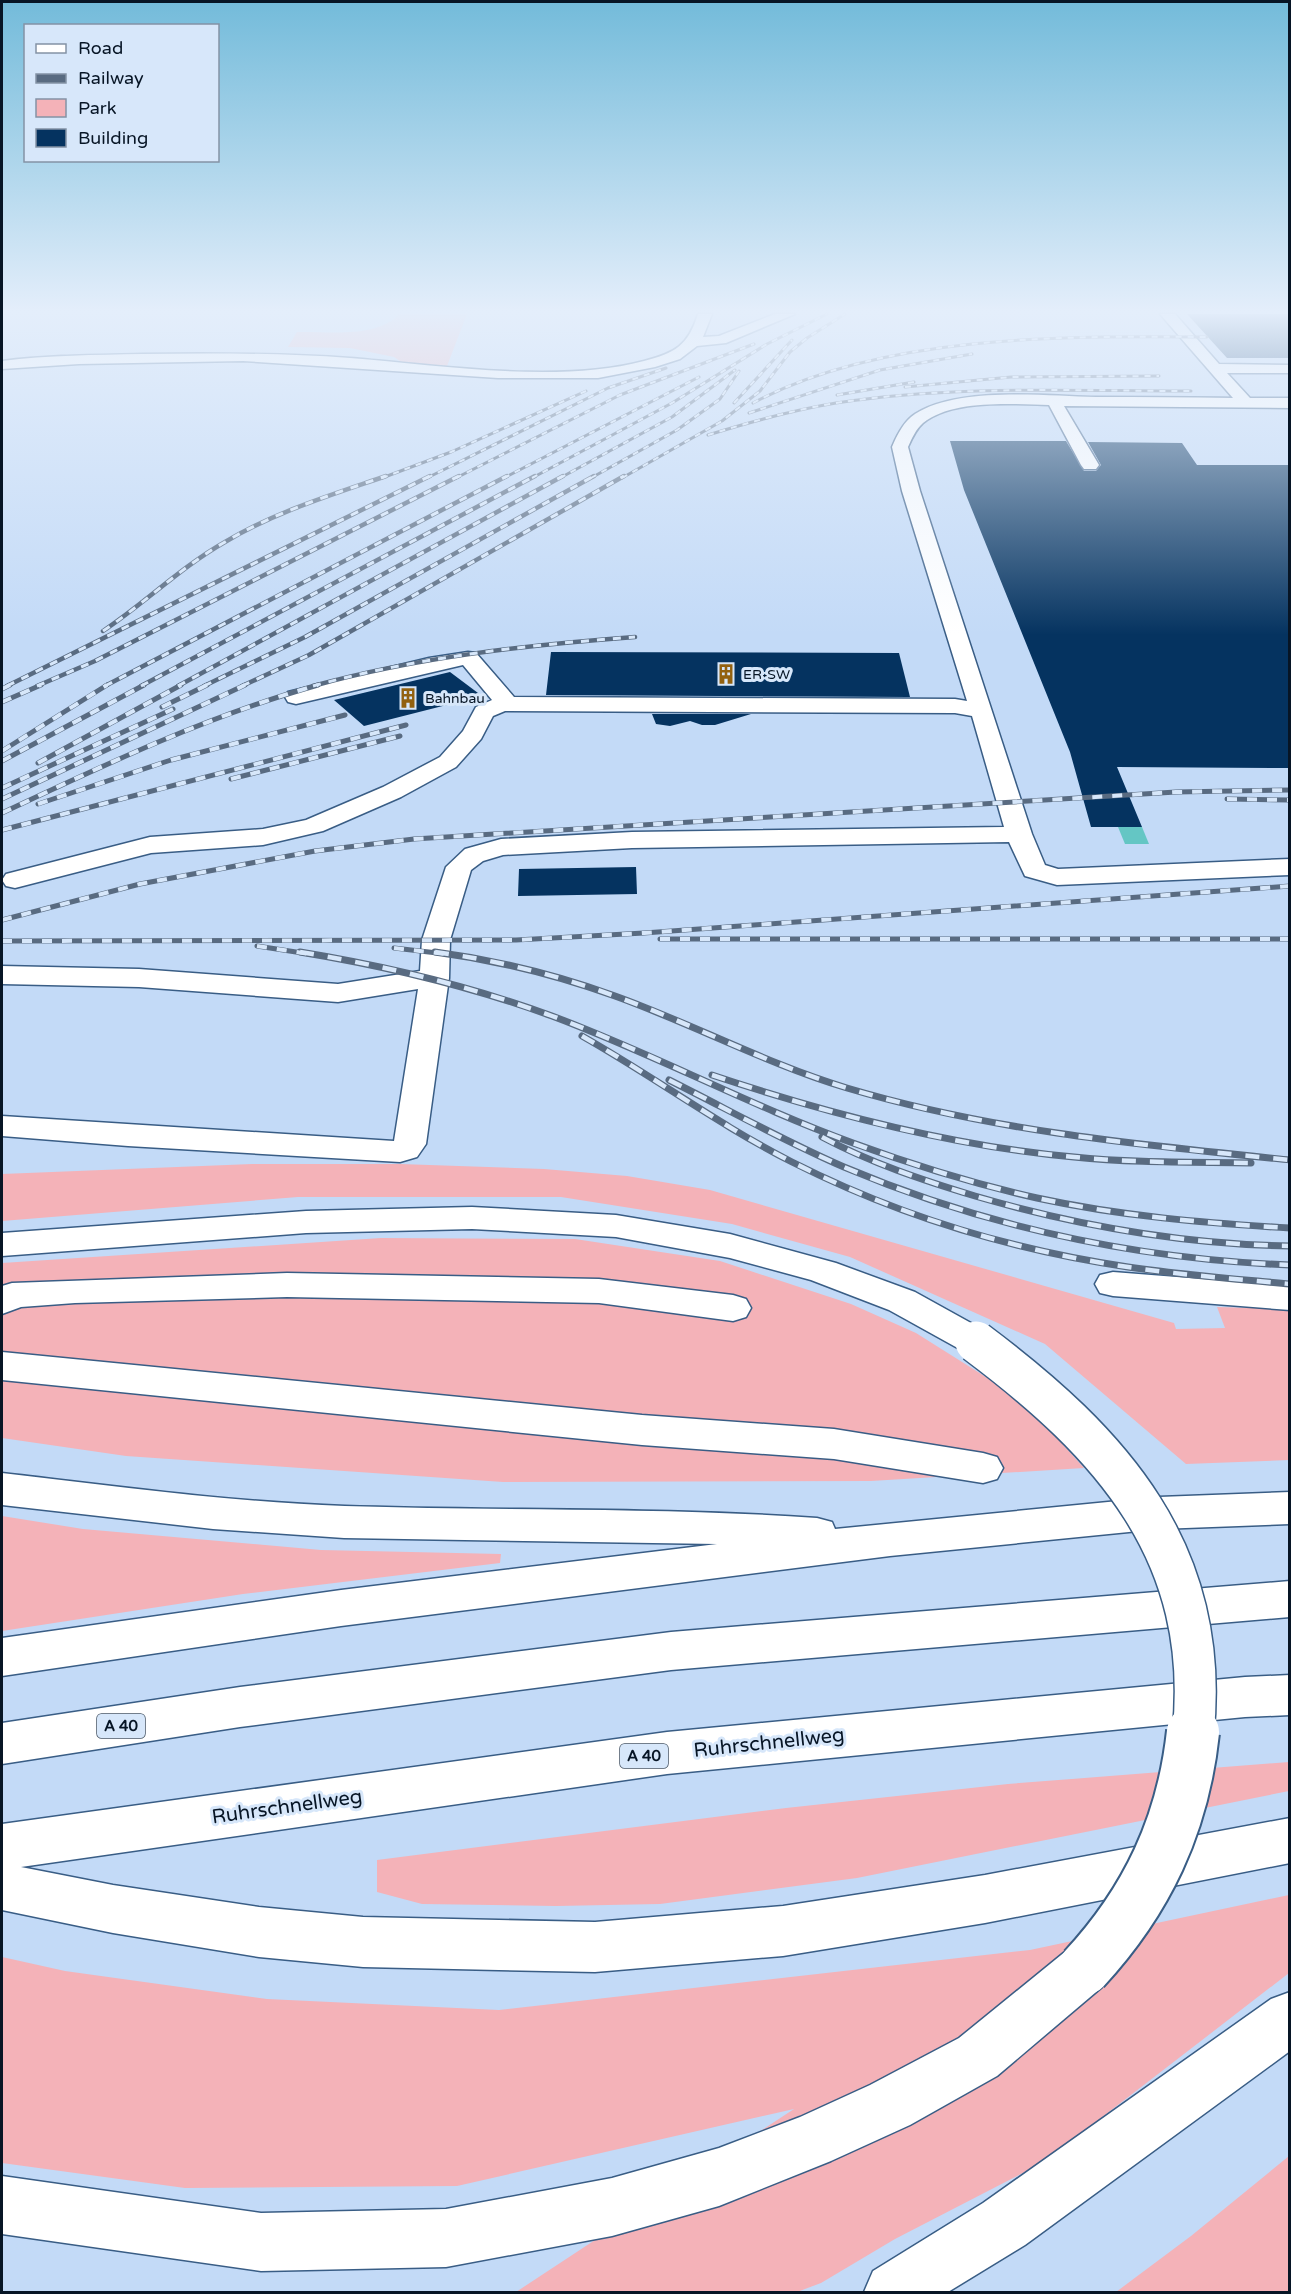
<svg xmlns="http://www.w3.org/2000/svg" width="1291" height="2294" viewBox="0 0 1291 2294" font-family="'Varela Round',sans-serif">
<style>
.green{fill:#f4b2b8}
.water{fill:#64c6c4}
.building{fill:#053360}
.lines{fill:none;stroke-linecap:round;stroke-linejoin:round}
.minor-casing{stroke:#395d85;stroke-width:3}
.highway-casing{stroke:#395d85;stroke-width:3}
.minor{fill:#fff;fill-rule:evenodd}
.highway{fill:#fff;fill-rule:evenodd}
.rail-far3-casing{stroke:#596b81;stroke-width:3}
.rail-far2-casing{stroke:#596b81;stroke-width:4.5}
.rail-far1-casing{stroke:#596b81;stroke-width:5}
.rail-casing{stroke:#596b81;stroke-width:7}
.rail-far3{stroke:#d7e7fa;stroke-width:2;stroke-dasharray:6;stroke-linecap:butt}
.rail-far2{stroke:#d7e7fa;stroke-width:3;stroke-dasharray:8;stroke-linecap:butt}
.rail-far1{stroke:#d7e7fa;stroke-width:4;stroke-dasharray:10;stroke-linecap:butt}
.rail{stroke:#d7e7fa;stroke-width:4.5;stroke-dasharray:14;stroke-linecap:butt}
.highway-bridge-far1-casing{stroke:#395d85;stroke-width:44;stroke-linecap:butt}
.highway-bridge-casing{stroke:#395d85;stroke-width:56;stroke-linecap:butt}
.highway-bridge-far1{stroke:#fff;stroke-width:41}
.highway-bridge{stroke:#fff;stroke-width:52}
.labels{text-anchor:middle;dominant-baseline:central;stroke-width:6;stroke-linejoin:round;paint-order:stroke}
.far-poi-label{font-size:14px;fill:#071525;stroke:#d7e7fa;text-anchor:start}
.shield{fill:#d7e7fa;stroke:#455465;stroke-width:1.5}
.shield-label{font-size:15px;font-weight:bold;fill:#071525}
.near-street-label{font-size:20px;fill:#071525;stroke:#d7e7fa}
</style>
<rect width="100%" height="100%" fill="#c3daf7"/>
<!-- green -->
<path class="green" d="M400 314H467L447 366 403 363 394 357 350 348 288 347 297 332C330 331 375 339 400 314Z
M252 1164H400L544 1169 627 1176 710 1190 1174 1323 1176 1329 1225 1328 1217 1307 1289 1309V1460L1186 1464 1045 1344 850 1257 732 1224 561 1197H298L2 1221V1174Z
M381 1238 575 1239 720 1261 851 1304 916 1333 997 1384 1051 1431 1084 1468 871 1481 503 1482 126 1456 2 1438V1263Z
M2 1516 83 1529 321 1550 501 1554 500 1563 243 1594 2 1631Z
M1289 1762V1791L857 1878 660 1904 556 1906 422 1904 377 1892V1860L786 1808 1008 1784Z
M1289 1895V1973L1044 2162 895 2239 821 2283 797 2292H516L794 2109 457 2186 185 2188 2 2163V1957L65 1971 267 1999 499 2010 1030 1950Z
M1289 2156V2292H1116L1191 2236Z"/>
<!-- water -->
<path class="water" d="M1118 827H1142L1149 844H1125Z"/>
<!-- building -->
<path class="building" d="M1187 314H1290V358H1227Z
M950 441H1066L1084 471H1096L1101 465 1088 442 1182 443 1197 465H1290V768L1117 767 1142 827H1091L1070 752 964 490Z
M551 652 899 653 910 697 546 695Z
M450 672 482 696 364 726 334 700Z
M652 714H751L715 725H702L690 721 670 726 656 724Z
M636 867 637 894 518 896 519 869Z"/>
<g class="lines">
<!-- minor casing -->
<g class="minor-casing">
<path id="minor" d="M698 314H712L703 337 719 336 775 314H795L726 343 697 346 680 359 655 367 598 378H498L243 361 79 364 2 369V361C48 355 95 355 142 354 212 353 281 353 350 358 439 365 558 384 644 361 675 353 688 346 698 314Z
M1160 314H1175L1219 364 1290 365V373H1227L1250 398H1290V408L1064 406 1099 465 1096 469H1084L1081 465 1049 405C1013 404 952 399 923 423 916 429 912 438 908 447L920 491 1032 834 1045 865 1058 869 1290 859V875L1057 885 1025 876 1009 842 632 848 503 855 483 861 471 870 450 940 449 978 426 1144 417 1157 400 1162 128 1146 2 1136V1116L394 1141 418 989 338 1002 139 987 2 984V966L139 969 338 984 420 971 422 940 446 867 465 849 501 839 632 832 1004 827 972 716 955 713 505 711 493 716 481 739 456 767 401 797 323 831 263 845 151 853 15 888 6 886 2 880 6 874 150 837 263 829 306 820 383 787 440 757 463 731 476 707 492 700 463 665 296 704 288 702 285 697 288 692 429 658 468 652 476 653 514 697 955 699 967 701 902 491 892 447C897 435 904 421 915 414 958 386 1046 396 1096 397 1142 397 1187 397 1233 398Z
M1113 1272 1290 1286V1310L1113 1296 1100 1293 1095 1284 1100 1275Z
M287 1273 599 1279 733 1295 746 1299 751 1308 746 1317 733 1321 599 1303 287 1297 75 1303 21 1307 2 1314V1286L12 1283Z
M2 1352 642 1415 834 1429 983 1453 997 1457 1003 1468 997 1479 983 1483 834 1459 642 1445 2 1380Z"/>
</g>
<!-- highway casing -->
<g class="highway-casing">
<path id="highway" d="M472 1207 616 1215 730 1234 836 1263 915 1292 989 1333 995 1342 989 1351 976 1355 963 1351 889 1310 811 1280 730 1258 616 1237 472 1229 306 1233 2 1256V1233L306 1211Z
M2 1473C116 1486 230 1502 345 1506 503 1511 660 1507 817 1518L832 1522 835 1529 1159 1497 1290 1492V1524L1159 1529 890 1556 341 1626 2 1676V1638L341 1590 717 1544 344 1538 213 1529 2 1505Z
M1290 1581V1617L671 1670 240 1727 2 1764V1723L240 1687 671 1632Z
M1290 1675V1715L1245 1717 667 1774 21 1867 113 1885 259 1907 363 1917 595 1922 783 1906 985 1875 1290 1818V1863L985 1923 783 1956 595 1972 363 1967 259 1957 113 1933 2 1910V1824L667 1732 1245 1677Z
M1084 1944 1102 1951 1110 1969 1102 1987 997 2076 910 2125 831 2161 719 2206 612 2236 446 2267 261 2271 2 2234V2176L261 2213 446 2209 612 2178 719 2148 800 2117 870 2085 959 2038 1066 1951Z
M1290 1992V2051L1025 2245 948 2292H864L873 2271 983 2203 1271 1999Z"/>
</g>
<!-- minor -->
<use href="#minor" class="minor"/>
<!-- highway -->
<use href="#highway" class="highway"/>
<!-- rail-far3 casing -->
<g class="rail-far3-casing">
<path id="rail-far3" d="M905 387 1011 377 1159 376
M837 395 914 382
M734 403 792 340
M753 403C882 334 1064 336 1207 337
M749 413 880 370 972 354
M708 435C750 422 793 410 836 403 953 385 1073 391 1191 391
M382 478 451 452 586 391
M427 478 608 388 666 368
M456 478 620 395 754 344
M504 478 699 377
M532 478 672 403 767 344 827 314
M560 478 672 417 735 370
M591 478 677 430 720 399 739 371
M622 478 722 421 760 391 790 352 807 338 845 314"/>
</g>
<!-- rail-far2 casing -->
<g class="rail-far2-casing">
<path id="rail-far2" d="M103 631C145 603 181 567 225 542 275 512 331 495 386 476
M7 686 430 476
M37 686 95 661 459 476
M105 686 507 476
M141 686 535 476
M178 686 563 476
M204 686 305 637 594 476
M242 686 309 655 624 476
M313 686C418 657 527 645 635 637"/>
</g>
<!-- rail-far1 casing -->
<g class="rail-far1-casing">
<path id="rail-far1" d="M2 689 10 685
M2 702 41 685
M162 707 207 685
M2 751 107 685
M2 761 144 685
M38 763 181 685
M231 779 400 736
M2 788 173 709
M2 799 245 685
M1227 799 1290 800
M38 804 171 760 345 715
M2 813C106 764 208 716 318 685
M2 830 406 725
M2 920 140 884 315 851 414 839 1176 792 1290 790
M660 939H1290
M2 941 516 940 644 933 1290 886
M257 946 309 954
M394 948 446 954"/>
</g>
<!-- rail casing -->
<g class="rail-casing">
<path id="rail" d="M300 952C386 966 470 986 552 1016 654 1054 751 1106 853 1143 913 1165 975 1184 1037 1198 1120 1216 1205 1223 1290 1228
M435 952C496 960 557 975 615 996 693 1024 767 1064 847 1088 991 1131 1141 1145 1290 1160
M582 1036C653 1076 719 1125 792 1162 897 1215 1012 1250 1128 1267 1182 1275 1236 1279 1290 1284
M712 1075C829 1114 951 1146 1074 1157 1133 1163 1192 1162 1251 1163
M669 1080C727 1109 784 1141 844 1167 986 1227 1136 1259 1290 1265
M822 1137C871 1163 922 1180 975 1196 1078 1226 1182 1244 1290 1246"/>
</g>
<!-- rail-far3 -->
<use href="#rail-far3" class="rail-far3"/>
<!-- rail-far2 -->
<use href="#rail-far2" class="rail-far2"/>
<!-- rail-far1 -->
<use href="#rail-far1" class="rail-far1"/>
<!-- rail -->
<use href="#rail" class="rail"/>
<!-- highway-bridge-far1 casing -->
<g class="highway-bridge-far1-casing">
<path id="highway-bridge-far1" d="M976 1342C1111 1443 1212 1553 1193 1734"/>
</g>
<!-- highway-bridge casing -->
<g class="highway-bridge-casing">
<path id="highway-bridge" d="M1084 1969C1147 1901 1183 1825 1193 1732"/>
</g>
<!-- highway-bridge-far1 -->
<use href="#highway-bridge-far1" class="highway-bridge-far1"/>
<!-- highway-bridge -->
<use href="#highway-bridge" class="highway-bridge"/>
</g>
<!-- sky -->
<linearGradient id="sky" x2="0" y2="1"><stop stop-color="#73bbda"/><stop offset="0.49" stop-color="#e4eefb"/><stop offset="1" stop-color="#e4eefb" stop-opacity="0"/></linearGradient>
<rect width="1291" height="635" fill="url(#sky)"/>
<!-- icons -->
<defs>
<g id="building-bare" transform="scale(1.62)"><path d="M-4-6H4V6H1V3H-1V6H-4ZM-2.5-4.3h1.7v1.8h-1.7ZM.8-4.3h1.7v1.8H.8ZM-2.5-1h1.7V.8h-1.7ZM.8-1h1.7V.8H.8Z" fill="#926110" stroke="#d7e7fa" stroke-width="2.5" paint-order="stroke"/></g>
</defs>
<g fill-rule="evenodd">
<use href="#building-bare" x="726" y="674"/>
<use href="#building-bare" x="408" y="698"/>
</g>
<g class="labels">
<!-- far-poi labels -->
<g class="far-poi-label">
<text x="743" y="674">ER-SW</text>
<text x="425" y="698">Bahnbau</text>
</g>
<!-- shield labels -->
<g class="shield">
<rect x="97" y="1714" width="48" height="24" rx="4.5"/>
<rect x="620" y="1744" width="48" height="24" rx="4.5"/>
</g>
<g class="shield-label">
<text x="121" y="1726">A 40</text>
<text x="644" y="1756">A 40</text>
</g>
<!-- near-street labels -->
<g class="near-street-label">
<text transform="translate(769 1743) rotate(-6)">Ruhrschnellweg</text>
<text transform="translate(287 1807) rotate(-8)">Ruhrschnellweg</text>
</g>
</g>
<!-- border -->
<rect width="1291" height="2294" fill="none" stroke="#071525" stroke-width="6"/>
<!-- legend -->
<rect x="24" y="24" width="195" height="138" fill="#d7e7fa" stroke="#8493a5" stroke-width="1.5"/>
<rect x="36" y="44" width="30" height="9" fill="#ffffff" stroke="#8493a5" stroke-width="1.5"/>
<text x="78" y="54" font-size="18" fill="#071525">Road</text>
<rect x="36" y="74" width="30" height="9" fill="#596b81" stroke="#8493a5" stroke-width="1.5"/>
<text x="78" y="84" font-size="18" fill="#071525">Railway</text>
<rect x="36" y="99" width="30" height="18" fill="#f4b2b8" stroke="#8493a5" stroke-width="1.5"/>
<text x="78" y="114" font-size="18" fill="#071525">Park</text>
<rect x="36" y="129" width="30" height="18" fill="#053360" stroke="#8493a5" stroke-width="1.5"/>
<text x="78" y="144" font-size="18" fill="#071525">Building</text>
</svg>
